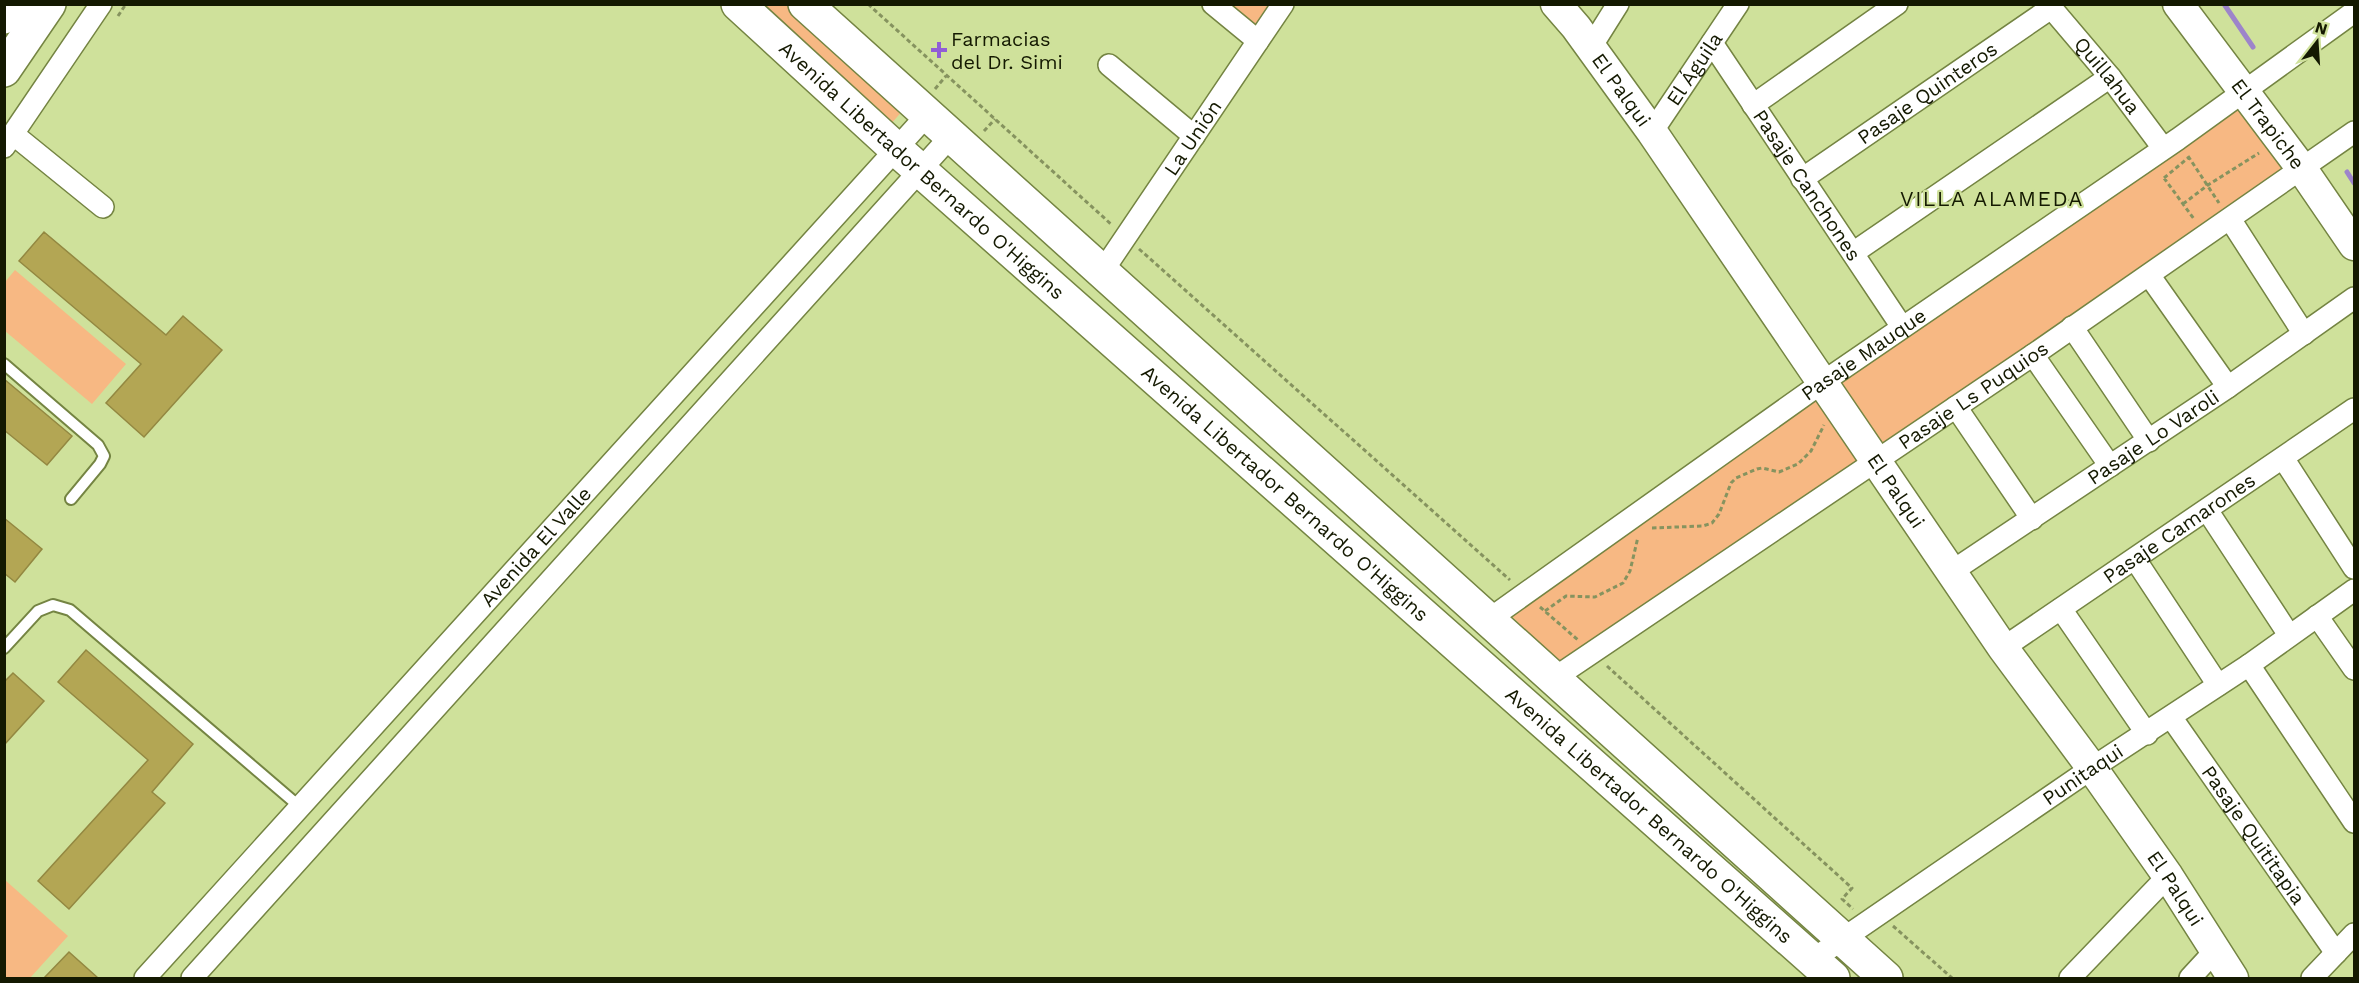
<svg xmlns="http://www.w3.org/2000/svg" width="2359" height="983" viewBox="0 0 2359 983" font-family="'Work Sans',sans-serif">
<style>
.green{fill:#f7b883}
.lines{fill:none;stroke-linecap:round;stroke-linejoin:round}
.stream{stroke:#9d84ca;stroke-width:5}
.building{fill:#b3a654;stroke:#938841;stroke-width:1.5}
.lane-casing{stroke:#748442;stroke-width:14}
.street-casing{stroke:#748442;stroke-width:24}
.secondary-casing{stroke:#748442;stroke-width:33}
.primary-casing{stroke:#748442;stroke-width:36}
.path{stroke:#86935f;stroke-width:3;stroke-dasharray:4.5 3;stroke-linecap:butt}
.lane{stroke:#fff;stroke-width:10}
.street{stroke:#fff;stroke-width:21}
.secondary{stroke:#fff;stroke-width:30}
.primary{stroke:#fff;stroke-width:33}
.poi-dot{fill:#905dd6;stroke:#cfe19b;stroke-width:2}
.labels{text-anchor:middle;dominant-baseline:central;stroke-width:4.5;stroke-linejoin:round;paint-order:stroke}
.poi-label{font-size:20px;fill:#141901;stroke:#cfe19b;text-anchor:start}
.street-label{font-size:20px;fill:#141901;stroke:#cfe19b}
.neighbourhood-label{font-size:21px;letter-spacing:1.5px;fill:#141901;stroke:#cfe19b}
</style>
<rect width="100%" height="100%" fill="#cfe19b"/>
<!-- green -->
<path class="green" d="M764 5H790L905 108 890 125Z
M1233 5H1270L1256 24 1231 7Z
M2245 104 2293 171 1562 668 1501 605Z
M15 270 126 364 92 404 5 331V282Z
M5 880 68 936 30 978H5Z"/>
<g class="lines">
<!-- stream -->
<path class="stream" d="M2224 4 2253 47
M2347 172 2354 183"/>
</g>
<!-- building -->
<path class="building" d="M44 232 166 335 183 316 222 350 144 437 106 403 141 364 19 261Z
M4 379 72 436 47 465 4 430Z
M4 518 42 549 15 582 4 573Z
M86 650 193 744 152 792 165 803 69 909 38 881 148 760 58 682Z
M13 673 44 701 4 745V682Z
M69 952 98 978H44Z"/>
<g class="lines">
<!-- lane casing -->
<g class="lane-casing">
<path id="lane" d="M4 364 98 445 104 456 100 464 71 499
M4 648 38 611 53 605 70 610 300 807"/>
</g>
<!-- street casing -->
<g class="street-casing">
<g id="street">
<path d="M1213 4 1258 41"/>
<path id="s1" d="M2048 4 2110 77 2163 148"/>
<path id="s2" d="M1712 43 1902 327"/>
<path d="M1591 47 1618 4"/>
<path d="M1109 65 1194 136"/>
<path d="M1753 105 1897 4"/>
<path id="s3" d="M1652 132 1738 4"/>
<path d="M13 134 103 207"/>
<path d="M4 147 101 4"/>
<path id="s4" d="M1802 179 2051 8"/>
<path d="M2230 219 2304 334"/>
<path d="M1853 253 2110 77"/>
<path id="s5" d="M1102 272 1283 4"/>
<path d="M2149 275 2228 387"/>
<path d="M2072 327 2149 441"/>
<path d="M2033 355 2110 466"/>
<path d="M1956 407 2032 519"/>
<path d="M2283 458 2354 568"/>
<path d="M2207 510 2289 635"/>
<path d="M2135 559 2218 685"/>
<path id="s6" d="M1951 572 2228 387 2354 298"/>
<path d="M2061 609 2147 734"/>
<path d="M2317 616 2354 669"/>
<path id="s7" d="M1488 620 1823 382 2178 139 2354 12"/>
<path id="s8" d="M2003 648 2354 409"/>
<path d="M2249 665 2354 822"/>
<path id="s9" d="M1553 679 2033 355 2354 132"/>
<path id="s10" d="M2171 717 2336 953"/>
<path id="s11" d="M1812 960 2092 768 2249 665 2354 590"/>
<path id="s12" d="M145 978 927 115"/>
<path d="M192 978 951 136"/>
<path d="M2070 978 2168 876"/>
<path d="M2190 978 2214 952"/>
<path d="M2312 978 2354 934"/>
</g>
</g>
<!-- secondary casing -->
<g class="secondary-casing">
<g id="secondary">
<path id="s13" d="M1556 4 1576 27 1652 132 2003 648 2092 768 2168 876 2233 978"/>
<path id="s14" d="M2178 4 2302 169 2354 245"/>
</g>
</g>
<!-- primary casing -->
<g class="primary-casing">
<g id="primary">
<path id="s15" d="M738 4 896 149 1833 978"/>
<path d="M805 4 1886 978"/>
<path d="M4 17 13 4"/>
<path d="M4 70 49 4"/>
</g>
</g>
<!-- path -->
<path class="path" d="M868 4 1112 225
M118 16 126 4
M935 89 946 76
M984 131 995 119
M2188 156 2219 203
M2164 178 2188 158
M2164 178 2194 219
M2183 204 2208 185 2259 153
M1139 249 1510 580
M1652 528 1703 526 1712 523 1719 514 1731 483 1736 478 1757 469 1762 468 1779 472 1798 464 1811 451 1824 425
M1540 607 1578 640
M1545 611 1566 596 1595 597 1623 583 1630 571 1638 537
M1607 666 1852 888 1842 899 1853 909
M1893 926 1952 978"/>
<!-- lane -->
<use href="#lane" class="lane"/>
<!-- street -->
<use href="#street" class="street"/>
<!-- secondary -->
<use href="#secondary" class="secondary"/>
<!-- primary -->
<use href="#primary" class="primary"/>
</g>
<!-- markers -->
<path class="poi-dot" d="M936 41h6v6h6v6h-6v6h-6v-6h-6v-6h6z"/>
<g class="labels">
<!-- poi labels -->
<g class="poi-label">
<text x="951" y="39">Farmacias<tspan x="951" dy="23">del Dr. Simi</tspan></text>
</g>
<!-- street labels -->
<g class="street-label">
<text stroke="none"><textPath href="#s3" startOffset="76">El Águila</textPath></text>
<text stroke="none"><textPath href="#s1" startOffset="93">Quillahua</textPath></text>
<text stroke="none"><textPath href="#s13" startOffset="108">El Palqui</textPath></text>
<text stroke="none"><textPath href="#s4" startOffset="152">Pasaje Quinteros</textPath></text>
<text stroke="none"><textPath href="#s14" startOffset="150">El Trapiche</textPath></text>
<text stroke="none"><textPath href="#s5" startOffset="162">La Unión</textPath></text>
<text stroke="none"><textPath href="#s15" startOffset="248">Avenida Libertador Bernardo O'Higgins</textPath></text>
<text stroke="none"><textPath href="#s2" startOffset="171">Pasaje Canchones</textPath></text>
<text stroke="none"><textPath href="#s7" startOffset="460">Pasaje Mauque</textPath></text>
<text stroke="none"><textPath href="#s9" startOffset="507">Pasaje Ls Puquios</textPath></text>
<text stroke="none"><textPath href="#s6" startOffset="243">Pasaje Lo Varoli</textPath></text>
<text stroke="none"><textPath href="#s13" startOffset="594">El Palqui</textPath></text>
<text stroke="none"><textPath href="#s15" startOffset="734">Avenida Libertador Bernardo O'Higgins</textPath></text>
<text stroke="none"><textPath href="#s8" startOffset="213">Pasaje Camarones</textPath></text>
<text stroke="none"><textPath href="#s12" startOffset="582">Avenida El Valle</textPath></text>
<text stroke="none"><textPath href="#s11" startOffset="328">Punitaqui</textPath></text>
<text stroke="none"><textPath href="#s15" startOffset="1220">Avenida Libertador Bernardo O'Higgins</textPath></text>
<text stroke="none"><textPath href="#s10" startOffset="144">Pasaje Quititapia</textPath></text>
<text stroke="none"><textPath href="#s13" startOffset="1080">El Palqui</textPath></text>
</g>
<!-- neighbourhood labels -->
<g class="neighbourhood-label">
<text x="1992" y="198">VILLA ALAMEDA</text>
</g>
</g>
<!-- border -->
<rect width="2359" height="983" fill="none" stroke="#141901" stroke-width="12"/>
<!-- north arrow -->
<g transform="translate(2317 42) rotate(17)" stroke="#cfe19b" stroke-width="4.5" paint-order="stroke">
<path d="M0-4.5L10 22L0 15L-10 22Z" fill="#141901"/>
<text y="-9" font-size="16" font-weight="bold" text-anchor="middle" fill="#141901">N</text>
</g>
</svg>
